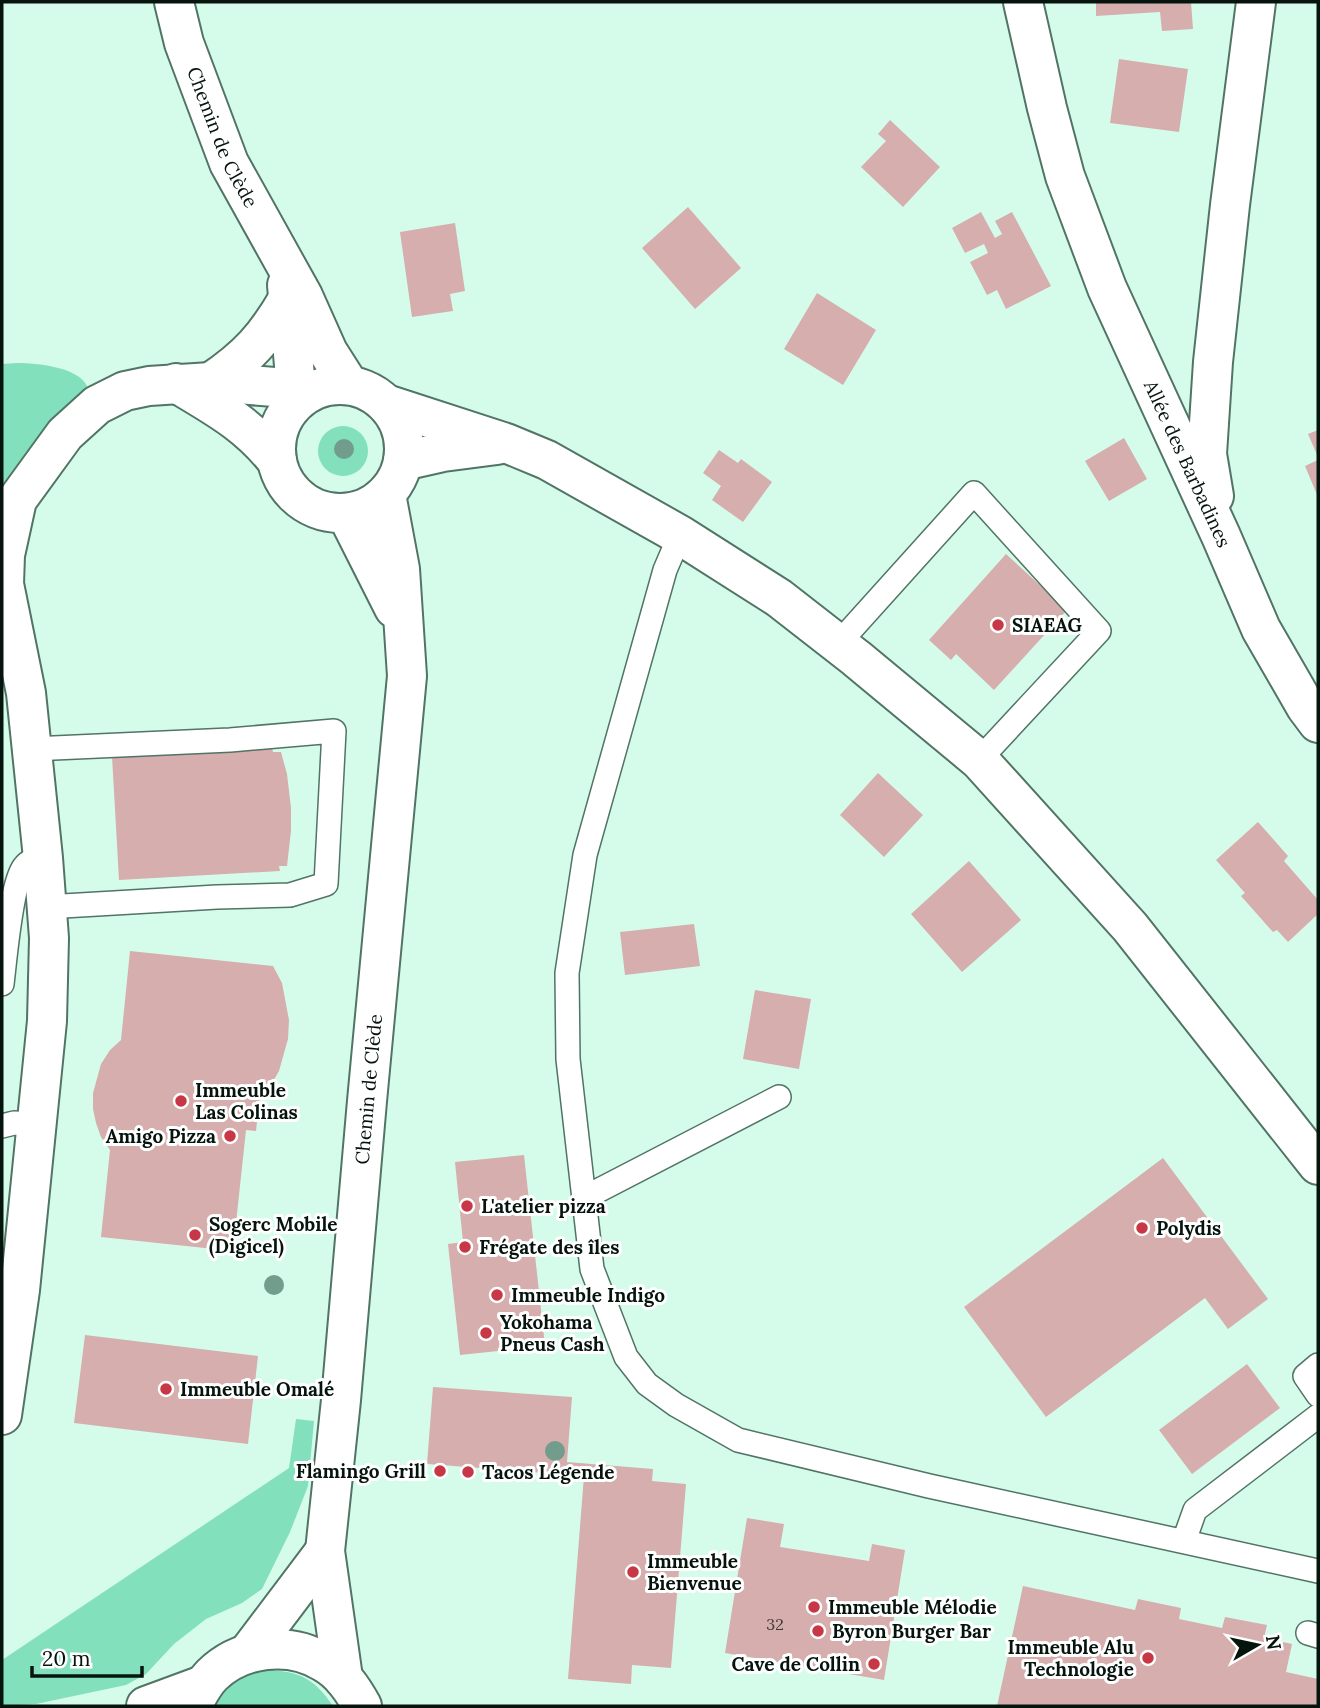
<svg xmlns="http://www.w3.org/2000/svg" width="1320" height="1708" viewBox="0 0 1320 1708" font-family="Lora,serif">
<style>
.green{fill:#82e0bc}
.building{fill:#d5aead}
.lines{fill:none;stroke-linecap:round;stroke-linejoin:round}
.service-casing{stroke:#517465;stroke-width:26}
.minor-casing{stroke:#517465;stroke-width:42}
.secondary-casing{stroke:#517465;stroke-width:42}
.trunk-casing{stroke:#517465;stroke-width:42}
.service{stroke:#fff;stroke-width:23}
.minor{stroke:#fff;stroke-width:38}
.secondary{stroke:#fff;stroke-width:38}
.trunk{stroke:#fff;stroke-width:38}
.tree{fill:#729c8b}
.poi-dot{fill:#c73745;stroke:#fff;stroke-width:2.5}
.labels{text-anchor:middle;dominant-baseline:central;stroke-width:6;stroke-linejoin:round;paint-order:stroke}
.number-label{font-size:16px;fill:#3a3a36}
.street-label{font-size:19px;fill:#06140e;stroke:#fff}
.poi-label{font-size:19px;font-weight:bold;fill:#06140e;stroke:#fff;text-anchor:start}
</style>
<rect width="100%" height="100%" fill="#d5fceb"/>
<!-- green -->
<path class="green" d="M17 363C37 363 78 367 87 386L86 394 2 499V364Z
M318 451a25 25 0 1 1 50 0a25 25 0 1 1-50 0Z
M296 1419 314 1421 308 1486 290 1532 262 1589 242 1603 206 1619 174 1644 146 1674 126 1685 36 1704 2 1706V1660L289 1468Z
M260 1670C296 1670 313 1676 333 1706H212C226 1685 237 1679 260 1670Z"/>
<!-- building -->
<path class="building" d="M1096 2H1191L1193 29 1162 31 1160 12 1096 16Z
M1119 59 1188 69 1179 132 1110 123Z
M890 120 940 167 903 207 861 167 886 141 878 134Z
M688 207 741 268 695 309 642 248Z
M981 212 995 238 1002 234 995 221 1012 212 1051 286 1006 309 997 290 987 295 970 262 988 253 984 244 965 253 952 228Z
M455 223 465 291 450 294 453 311 412 317 400 232Z
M817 293 876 330 843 385 784 349Z
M1318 430V457L1308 434Z
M1124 438 1147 479 1109 501 1085 461Z
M719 450 738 463 741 459 772 482 743 522 712 500 721 486 703 473Z
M1318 460V497L1305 466Z
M1006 554 1067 610 994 690 956 654 951 660 929 640Z
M272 748 273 752H281L287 774 291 808V831L287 866H279L280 871 119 880 112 756Z
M878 773 923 815 884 857 840 815Z
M1258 822 1288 856 1284 861 1318 900V914L1288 942 1277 930 1273 932 1241 896 1245 893 1216 860Z
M969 861 1021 920 962 972 911 914Z
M694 924 700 966 625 975 620 932Z
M130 951 273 966 282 983 289 1020 288 1039 279 1071 271 1085 259 1101 256 1131 246 1130 233 1251 101 1237 110 1150 101 1137 96 1123 93 1109V1093L101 1064 110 1050 121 1040Z
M755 990 811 999 799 1069 743 1059Z
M524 1155 545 1346 460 1355 448 1244 463 1242 455 1162Z
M1163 1158 1268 1299 1228 1329 1205 1298 1046 1417 964 1307Z
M85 1335 258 1356 248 1444 74 1423Z
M1247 1364 1280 1408 1192 1474 1159 1430Z
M433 1387 572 1397 567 1462 653 1469 652 1481 686 1484 671 1668 632 1665 631 1684 568 1679 584 1476 427 1464Z
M747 1518 784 1524 780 1547 869 1561 872 1544 905 1550 884 1680 725 1653Z
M1023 1586 1135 1610 1138 1599 1181 1608 1179 1619 1222 1628 1225 1617 1267 1625 1264 1638 1292 1644 1286 1672 1318 1679V1706H997Z"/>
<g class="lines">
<!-- service casing -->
<g class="service-casing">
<path id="service" d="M680 535 665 570 585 855 567 973 568 1059 592 1269 626 1357 647 1384 676 1405 738 1440 929 1486 1318 1571
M838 644 974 493 1099 631 979 760
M32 749 230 740 334 731 326 884 290 895 217 897 46 907
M2 984C5 960 11 884 24 867 29 860 36 860 43 858
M2 1126 14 1123 37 1124
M584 1198 779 1097
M1318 1365 1305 1376 1318 1395
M1184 1541 1195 1510 1318 1416
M1308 1633 1318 1636"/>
</g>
<!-- minor casing -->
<g class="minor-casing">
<g id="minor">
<path id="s1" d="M1023 2 1047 108 1065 176 1107 288 1221 536 1261 629 1306 707 1318 723"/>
<path d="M176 383C216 407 248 424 277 461"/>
<path d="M386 404 506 443 547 460 680 535 779 598 856 658 979 760 1130 927 1318 1165"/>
<path d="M403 461 443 452 497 445"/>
<path d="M1214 496 1207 454 1213 362 1230 205 1256 2"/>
<path d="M2 1415 20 1290 47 1021 49 938 43 858 26 693 4 584 5 555 17 500 65 434 97 405 125 391 149 386 211 382 312 390"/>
</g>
</g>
<!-- secondary casing -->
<g class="secondary-casing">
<g id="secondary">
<path id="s2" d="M174 2 184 43 229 163 303 296 328 352 349 385"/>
<path d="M287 285 297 400"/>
<path d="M211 382C248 357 266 337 288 299"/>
<circle cx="340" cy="449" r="64"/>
<path d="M346 513 394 608"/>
<path d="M248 1653 325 1551"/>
<path id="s3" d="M343 1678 325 1551 341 1400 367 1101 407 676 400 569 386 494"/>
<path d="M192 1706C198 1695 203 1684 212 1675 241 1647 289 1641 323 1662 341 1672 352 1688 362 1706"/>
</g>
</g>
<!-- trunk casing -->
<g class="trunk-casing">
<path id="trunk" d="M146 1706 203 1685"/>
</g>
<!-- service -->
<use href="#service" class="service"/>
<!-- minor -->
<use href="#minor" class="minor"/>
<!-- secondary -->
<use href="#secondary" class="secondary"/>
<!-- trunk -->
<use href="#trunk" class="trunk"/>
</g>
<!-- trees -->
<g class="tree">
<circle cx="344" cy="449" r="10"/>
<circle cx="274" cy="1285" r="10"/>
<circle cx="555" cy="1451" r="10"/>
</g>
<!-- markers -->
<g class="poi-dot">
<circle cx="998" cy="625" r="7"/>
<circle cx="181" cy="1101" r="7"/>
<circle cx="230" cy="1136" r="7"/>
<circle cx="467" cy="1206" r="7"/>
<circle cx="1142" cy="1228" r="7"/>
<circle cx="195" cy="1235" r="7"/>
<circle cx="465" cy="1247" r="7"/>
<circle cx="497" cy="1295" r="7"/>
<circle cx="486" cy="1333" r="7"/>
<circle cx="166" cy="1389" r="7"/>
<circle cx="440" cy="1471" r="7"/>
<circle cx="468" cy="1472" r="7"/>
<circle cx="633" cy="1572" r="7"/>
<circle cx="814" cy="1607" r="7"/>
<circle cx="818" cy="1631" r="7"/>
<circle cx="1148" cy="1658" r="7"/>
<circle cx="874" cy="1664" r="7"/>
</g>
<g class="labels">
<!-- number labels -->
<g class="number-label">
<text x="775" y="1624">32</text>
</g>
<!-- street labels -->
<g class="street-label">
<text stroke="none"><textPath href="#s2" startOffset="144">Chemin de Clède</textPath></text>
<text stroke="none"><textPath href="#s1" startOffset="492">Allée des Barbadines</textPath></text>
<text stroke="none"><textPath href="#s3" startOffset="592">Chemin de Clède</textPath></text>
</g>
<!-- poi labels -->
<g class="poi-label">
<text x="1012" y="625">SIAEAG</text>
<text x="195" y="1090">Immeuble<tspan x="195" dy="22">Las Colinas</tspan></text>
<text x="216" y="1136" text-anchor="end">Amigo Pizza</text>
<text x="481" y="1206">L'atelier pizza</text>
<text x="209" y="1224">Sogerc Mobile<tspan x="209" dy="22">(Digicel)</tspan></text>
<text x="1156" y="1228">Polydis</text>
<text x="479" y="1247">Frégate des îles</text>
<text x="511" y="1295">Immeuble Indigo</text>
<text x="500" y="1322">Yokohama<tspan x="500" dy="22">Pneus Cash</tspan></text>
<text x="180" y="1389">Immeuble Omalé</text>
<text x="426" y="1471" text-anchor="end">Flamingo Grill</text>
<text x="482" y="1472">Tacos Légende</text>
<text x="647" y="1561">Immeuble<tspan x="647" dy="22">Bienvenue</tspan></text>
<text x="828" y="1607">Immeuble Mélodie</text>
<text x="832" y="1631">Byron Burger Bar</text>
<text x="1134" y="1647" text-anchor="end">Immeuble Alu<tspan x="1134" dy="22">Technologie</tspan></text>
<text x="860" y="1664" text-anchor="end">Cave de Collin</text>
</g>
</g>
<!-- border -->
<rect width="1320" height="1708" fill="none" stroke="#06140e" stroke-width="7"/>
<!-- north arrow -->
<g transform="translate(1257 1645) rotate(81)" stroke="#ffffff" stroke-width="5" paint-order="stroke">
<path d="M0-5L12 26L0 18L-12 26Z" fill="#06140e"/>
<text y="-10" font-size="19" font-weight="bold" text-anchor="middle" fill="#06140e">N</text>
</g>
<!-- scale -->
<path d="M32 1666v10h110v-10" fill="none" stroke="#06140e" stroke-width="3.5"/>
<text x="42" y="1666" font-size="21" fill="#06140e" stroke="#ffffff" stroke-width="5" paint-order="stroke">20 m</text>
</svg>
